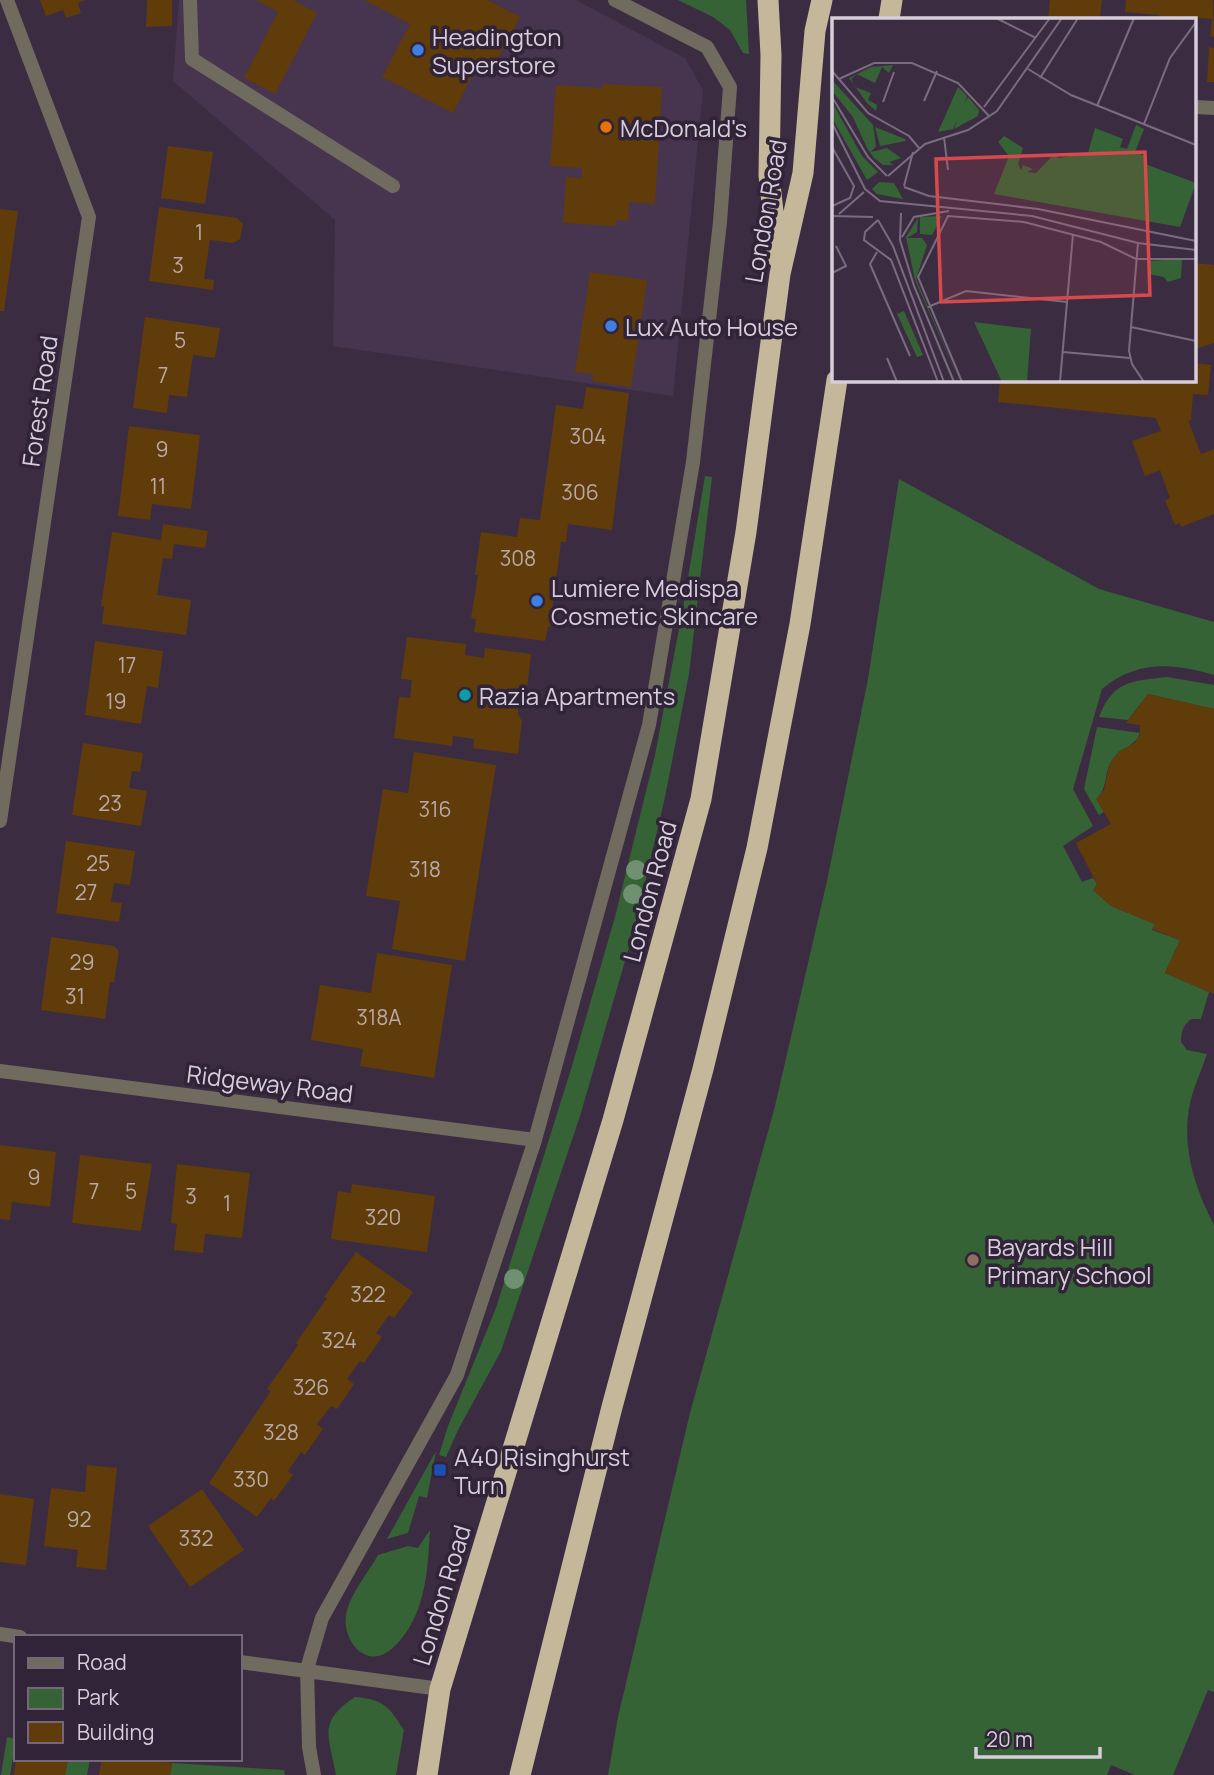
<svg xmlns="http://www.w3.org/2000/svg" width="1214" height="1775" viewBox="0 0 1214 1775" font-family="Manrope,sans-serif">
<style>
.built{fill:#47344f}
.green{fill:#366335}
.building{fill:#5f3c0a}
.lines{fill:none;stroke-linecap:round;stroke-linejoin:round}
.lane{stroke:#706b5f;stroke-width:14}
.street{stroke:#706b5f;stroke-width:14}
.highway{stroke:#c4b79a;stroke-width:21}
.tree{fill:#6f9171}
.shop-dot{fill:#3f7fe0;stroke:#312338;stroke-width:2.5}
.food-dot{fill:#e8710a;stroke:#312338;stroke-width:2.5}
.culture-dot{fill:#0f9aa8;stroke:#312338;stroke-width:2.5}
.education-dot{fill:#8d6e63;stroke:#312338;stroke-width:2.5}
.transit-dot{fill:#1a4fb4;stroke:#312338;stroke-width:2.5}
.labels{text-anchor:middle;dominant-baseline:central;stroke-width:7;stroke-linejoin:round;paint-order:stroke}
.number-label{font-size:21px;fill:#b9a9a7}
.poi-label{font-size:24px;fill:#d7cddb;stroke:#312338;text-anchor:start}
.street-label{font-size:24px;fill:#d7cddb;stroke:#312338}
.inset-road{fill:none;stroke:#7a6c7f;stroke-width:2}
.view{fill:#d6494c;fill-opacity:0.15;stroke:#d6494c;stroke-width:3.5}
.inset-edge{fill:none;stroke:#d7cddb;stroke-width:3.5}
</style>
<rect width="100%" height="100%" fill="#3c2c42"/>
<!-- built -->
<path class="built" d="M179 0H576L685 58 703 90 673 396 333 346 335 220 173 81Z"/>
<!-- green -->
<path class="green" d="M678 0H746L749 54 743 53 730 30 713 17Z
M705 476 712 477 689 674 665 797 634 930 580 1116 501 1351 458 1430 446 1457 439 1455 448 1426 496 1308 572 1066 615 917 655 755 683 608Z
M899 479 1099 589 1214 622V675C1174 663 1136 660 1102 689L1073 789 1093 826 1063 846 1082 882 1093 878 1097 884 1093 890 1111 906 1155 924 1152 930 1180 940 1165 973 1209 992 1201 1019H1191C1183 1026 1181 1031 1181 1042L1187 1050 1207 1054C1203 1066 1198 1077 1194 1089 1178 1136 1192 1183 1214 1225V1692L1208 1690 1173 1775H1135L1111 1765 1107 1775H608L618 1717 690 1413 775 1106 827 881 868 679Z
M1167 677 1214 685V709L1148 694 1128 720 1099 717C1113 681 1131 681 1167 677Z
M1097 727 1140 733C1136 746 1122 747 1113 759 1103 773 1109 785 1097 799L1104 812 1099 815 1084 789Z
M436 1451 427 1498 419 1496 408 1533 387 1539Z
M430 1530C428 1563 427 1598 409 1628 403 1638 390 1654 378 1656 357 1660 343 1634 346 1616 349 1595 368 1573 378 1555L408 1546 418 1548Z
M355 1697C385 1700 388 1706 404 1730L396 1775H336C329 1736 317 1722 355 1697Z
M7 1737 16 1739 10 1775H1Z
M68 1759H90L87 1775H65Z
M172 1763 284 1770 285 1775H170Z"/>
<!-- building -->
<path class="building" d="M40 0H86L78 3 81 13 66 18 63 10 46 16Z
M147 0H172V26L146 27Z
M256 0H293L317 13 275 94 244 78 278 12Z
M364 0H487L520 17 492 70 479 63 453 113 382 77 410 24Z
M1050 0H1102L1100 19H1048Z
M1126 0H1213L1214 37 1210 36 1212 19 1177 16V19H1159V15L1125 12Z
M1209 47 1214 48V82H1207Z
M603 84 662 87 655 204 629 202 628 221 616 220V226L563 223 566 177 582 178V168L550 166 556 85 602 88Z
M168 146 213 152 205 204 161 198Z
M159 207 237 218 243 224 240 239 233 243 210 240 204 279 214 280 213 290 149 281Z
M0 209 18 211 4 311H0Z
M1195 263 1214 265V343L1195 349Z
M590 272 647 280 631 387 592 381 593 374 575 372Z
M145 317 220 328 215 358 193 355 187 397 169 395 167 413 133 408Z
M1195 363 1211 365 1208 395 1193 394 1191 421 1188 420 1201 454 1214 449V514L1181 527 1180 523 1175 525 1165 500 1170 498 1160 470 1145 476 1132 441 1161 431 1156 418 998 402 1000 380H1195Z
M586 387 629 393 612 530 568 524 566 542H561L550 627H548L545 641 474 632 476 619 471 618 478 575H475L481 532 517 537 520 518 540 520 556 405 583 409Z
M129 426 200 435 191 509 152 504 150 520 118 516Z
M163 524 208 531 205 548 174 544 172 559 163 558 157 595 191 600 186 635 102 624 104 606H101L112 532 161 540Z
M407 637 466 644 465 655 484 658 485 648 531 654 527 688 518 699V714L522 721 518 754 473 748 474 739 453 736 452 746 394 738 399 697 410 698 412 680 401 679Z
M95 641 163 651 158 688 147 686 141 724 85 715Z
M1148 694 1214 709V994L1165 973 1180 940 1152 929 1155 924 1111 906 1093 890 1097 884 1076 843 1111 824 1096 799 1104 790 1109 766 1114 758 1119 751 1135 743 1140 735V725L1126 723Z
M83 743 143 753 140 772 132 771 129 788 147 791 141 826 72 815Z
M414 752 496 765 465 961 392 949 400 901 366 896 383 789 408 793Z
M66 841 135 851 130 885 114 883 111 902 122 903 119 922 56 913Z
M51 937 114 946 119 951 114 982H110L105 1019 41 1010Z
M377 953 452 965 434 1078 360 1066 363 1049 311 1040 320 985 371 993Z
M0 1145 56 1152 50 1207 12 1202 10 1220 0 1219Z
M80 1155 152 1164 141 1231 72 1223Z
M177 1164 250 1173 242 1238 205 1234 203 1253 174 1250 177 1224 171 1223Z
M352 1184 435 1196 427 1252 331 1239 338 1191 351 1193Z
M356 1252 413 1292 394 1318 389 1315 376 1333 382 1337 364 1363 360 1361 347 1379 354 1384 337 1409 331 1406 317 1424 323 1429 305 1455 301 1452 288 1471 293 1475 274 1501 271 1498 257 1517 209 1483 271 1391 267 1389 298 1345 296 1343 327 1298 324 1297Z
M87 1465 117 1468 106 1570 76 1567 78 1550 44 1546 51 1488 85 1492Z
M202 1489 244 1550 190 1587 148 1526Z
M0 1494 34 1499 26 1565 0 1562Z
M16 1759H68L65 1775H14Z
M102 1759H151L172 1763 170 1775H99Z"/>
<g class="lines">
<!-- lane -->
<path class="lane" d="M190 0 192 59 393 186"/>
<!-- street -->
<path class="street" d="M1195 107 1214 108
M0 821 89 217 7 0
M0 1071 535 1140
M0 1634 20 1637
M240 1662 440 1689
M314 1775 309 1747 307 1669 322 1618 457 1375 535 1140 649 725 693 462 720 222 730 87 707 47 615 0"/>
<!-- highway -->
<path class="highway" d="M768 0 771 55 769 175 778 258
M889 19 892 0
M427 1775 440 1689 613 1120 701 799 746 532 780 274 803 173 815 31 822 0
M520 1775 612 1407 703 1069 757 848 800 624 837 380"/>
</g>
<!-- trees -->
<g class="tree">
<circle cx="636" cy="870" r="10"/>
<circle cx="633" cy="894" r="10"/>
<circle cx="514" cy="1279" r="10"/>
</g>
<!-- markers -->
<g class="shop-dot">
<circle cx="418" cy="50" r="7"/>
<circle cx="611" cy="326" r="7"/>
<circle cx="537" cy="601" r="7"/>
</g>
<circle class="food-dot" cx="606" cy="127" r="7"/>
<circle class="culture-dot" cx="465" cy="695" r="7"/>
<circle class="education-dot" cx="973" cy="1260" r="7"/>
<rect class="transit-dot" x="433" y="1463" width="14" height="14" rx="3.5"/>
<g class="labels">
<!-- number labels -->
<g class="number-label">
<text x="199" y="232">1</text>
<text x="178" y="265">3</text>
<text x="180" y="340">5</text>
<text x="163" y="375">7</text>
<text x="588" y="436">304</text>
<text x="162" y="449">9</text>
<text x="158" y="486">11</text>
<text x="580" y="492">306</text>
<text x="518" y="558">308</text>
<text x="127" y="665">17</text>
<text x="116" y="701">19</text>
<text x="110" y="803">23</text>
<text x="435" y="809">316</text>
<text x="98" y="863">25</text>
<text x="425" y="869">318</text>
<text x="86" y="892">27</text>
<text x="82" y="962">29</text>
<text x="75" y="996">31</text>
<text x="379" y="1017">318A</text>
<text x="34" y="1177">9</text>
<text x="94" y="1191">7</text>
<text x="131" y="1191">5</text>
<text x="191" y="1196">3</text>
<text x="227" y="1203">1</text>
<text x="383" y="1217">320</text>
<text x="368" y="1294">322</text>
<text x="339" y="1340">324</text>
<text x="311" y="1387">326</text>
<text x="281" y="1432">328</text>
<text x="251" y="1479">330</text>
<text x="79" y="1519">92</text>
<text x="196" y="1538">332</text>
</g>
<!-- poi labels -->
<g class="poi-label">
<text x="432" y="36">Headington<tspan x="432" dy="28">Superstore</tspan></text>
<text x="620" y="127">McDonald's</text>
<text x="625" y="326">Lux Auto House</text>
<text x="551" y="587">Lumiere Medispa<tspan x="551" dy="28">Cosmetic Skincare</tspan></text>
<text x="479" y="695">Razia Apartments</text>
<text x="987" y="1246">Bayards Hill<tspan x="987" dy="28">Primary School</tspan></text>
<text x="454" y="1456">A40 Risinghurst<tspan x="454" dy="28">Turn</tspan></text>
</g>
<!-- street labels -->
<g class="street-label">
<text transform="translate(765 211) rotate(-80)">London Road</text>
<text transform="translate(39 401) rotate(-82)">Forest Road</text>
<text transform="translate(649 891) rotate(-75)">London Road</text>
<text transform="translate(270 1083) rotate(7)">Ridgeway Road</text>
<text transform="translate(441 1595) rotate(-73)">London Road</text>
</g>
</g>
<!-- overview -->
<g transform="translate(832 18)">
<rect width="364" height="364" fill="#3c2c42"/>
<path d="M61 47 57 55 50 49 43 65 25 56 19 61 23 69 39 75 36 82 45 87 44 93 35 85 17 60 39 49ZM0 62 41 107 44 128 39 134 55 130 69 140 57 144 62 147H51L42 140 35 130 21 99 0 73ZM126 69 135 78 132 86 136 79 147 92 146 98 122 111 125 101 121 111 106 114ZM0 84 30 138 46 154 35 162 0 100ZM304 107 312 111 303 134 315 139 313 146 364 165 348 209 162 176 177 138 166 124 172 118 191 130 186 146 189 152 191 147 201 151 195 154 204 155 221 137 227 140 256 135 263 110 291 121 288 129 295 131ZM43 109 73 121 74 123 48 128ZM47 164 62 165 71 181 45 176 40 171ZM110 198 100 217 88 216V199ZM86 200 85 214 75 220H90L95 227 84 261 128 364 83 262 74 219ZM350 241 349 260 336 264 332 259 316 256V243ZM72 293 91 337 85 339 65 296ZM142 304 199 311 195 364H170Z" fill="#366335"/>
<path class="inset-road" d="M164 0 204 20M196 51 239 77 364 127M0 53 36 95 77 118 87 130M208 60 246 0M7 61 42 45H80L126 65 158 99M0 79 36 139 55 158M92 83 105 53M51 84 62 54M265 88 302 0M152 89 218 0M0 105 33 171 48 183 200 198 306 225 364 232M312 106 338 40 364 4M112 119 116 152M0 129 22 168 18 180 0 188M56 158 93 126 136 112 165 93 230 0M72 168 81 134M72 169 97 178 206 191 364 223M69 195 68 222 82 268 122 364M7 196 32 174M0 198 41 199M46 202 33 214 32 222 59 242 106 364M46 202 61 228 112 364M70 219 82 199 117 193M306 225 297 333 300 346 312 364M45 234 38 246 78 338M0 255 14 248 4 228M96 289 134 273 235 284M299 309 364 323M231 334 298 340M55 340 65 364M130 364 86 259 116 198 192 204 269 224 304 241H364M228 364 241 216"/>
<path class="view" d="M313 134 318 277 109 284 104 141Z"/>
<rect width="364" height="364" class="inset-edge"/>
</g>
<!-- legend -->
<rect x="14" y="1635" width="228" height="126" fill="#312338" stroke="#736779" stroke-width="2"/>
<rect x="28" y="1658" width="35" height="10" fill="#706b5f" stroke="#736779" stroke-width="2"/>
<text x="77" y="1670" font-size="21" fill="#d7cddb">Road</text>
<rect x="28" y="1688" width="35" height="21" fill="#366335" stroke="#736779" stroke-width="2"/>
<text x="77" y="1705" font-size="21" fill="#d7cddb">Park</text>
<rect x="28" y="1722" width="35" height="21" fill="#5f3c0a" stroke="#736779" stroke-width="2"/>
<text x="77" y="1740" font-size="21" fill="#d7cddb">Building</text>
<!-- scale -->
<path d="M976 1747v10h124v-10" fill="none" stroke="#d7cddb" stroke-width="3.5"/>
<text x="986" y="1747" font-size="21" fill="#d7cddb" stroke="#312338" stroke-width="5" paint-order="stroke">20 m</text>
</svg>
